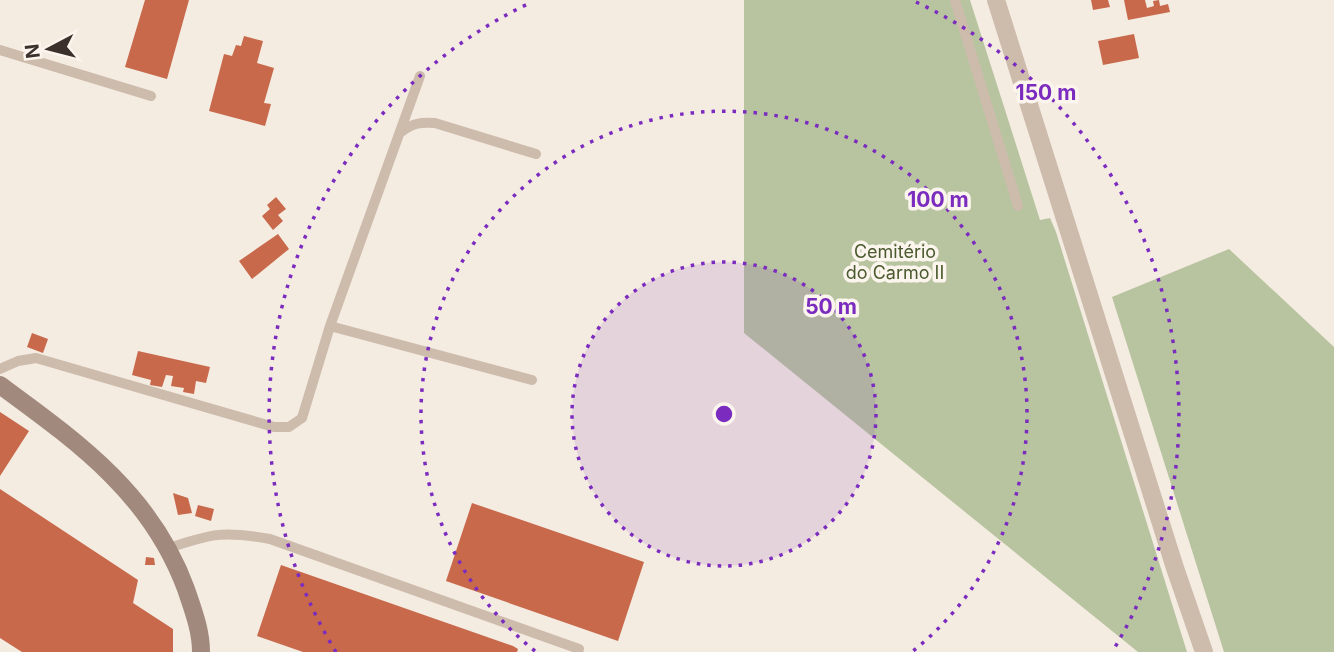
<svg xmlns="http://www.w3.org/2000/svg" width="1334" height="652" viewBox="0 0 1334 652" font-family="Inter,sans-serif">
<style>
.green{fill:#b8c4a0}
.building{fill:#c8694b}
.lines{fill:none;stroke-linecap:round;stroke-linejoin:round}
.lane{stroke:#cdbbac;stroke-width:10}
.street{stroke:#cdbbac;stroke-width:18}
.secondary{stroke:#a18a7d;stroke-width:18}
.ring{fill:none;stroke:#7b2cbf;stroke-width:3.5;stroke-dasharray:3.5 7}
.labels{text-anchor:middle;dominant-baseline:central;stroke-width:7;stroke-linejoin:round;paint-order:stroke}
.park-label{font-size:18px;fill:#4a5a2e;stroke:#fbf5ee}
.centre{fill:#7b2cbf;stroke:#fbf5ee;stroke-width:3.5}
.ring-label{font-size:21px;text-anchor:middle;font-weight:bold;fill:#7b2cbf;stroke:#fbf5ee;stroke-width:7;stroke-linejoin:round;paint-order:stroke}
</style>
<rect width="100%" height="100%" fill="#f4ebe1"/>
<!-- green -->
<path class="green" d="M744 0H970L1040 220 1050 218 1056 232 1187 652H1138L744 333Z
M1229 249 1334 347V652H1224L1112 297Z"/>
<!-- building -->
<path class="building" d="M145 0H189L167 79 125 67Z
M1091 0H1108L1110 7 1093 10Z
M1124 0H1145L1147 8 1154 6 1153 1 1159 0 1160 6 1168 4 1170 12 1128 20Z
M1134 34 1139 58 1103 65 1098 41Z
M244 36 263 41 257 63 274 68 264 103 271 104 265 126 209 111 224 54 232 56 236 45 241 46Z
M276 197 286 209 278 215 283 221 273 230 262 216 270 209 267 205Z
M278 234 289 249 252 279 239 261Z
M32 333 48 339 43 353 27 347Z
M138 351 210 367 206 383 196 381 194 394 183 392 184 388 171 386 173 376 166 375 162 387 150 385 151 380 132 375Z
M0 412 29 431 0 476Z
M0 489 138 580 133 603 173 629V652H22L0 638Z
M173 493 188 498 192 513 178 515Z
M472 503 644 562 618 641 446 581Z
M198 505 214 509 211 521 195 516Z
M146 557 154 558 155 565H145Z
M281 565 513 646 518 649 517 652H303L257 636Z"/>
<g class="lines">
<!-- lane -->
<path class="lane" d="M955 0 1018 206
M0 50 151 96
M402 130 401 132C413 123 421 122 435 123L536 154
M330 326 532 380
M0 369 18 361 36 358 274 427H289L302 418 330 326 420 76
M169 548C213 533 224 531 270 539L579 649"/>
<!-- street -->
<path class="street" d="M996 0 1175 568 1204 652"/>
<!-- secondary -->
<path class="secondary" d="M0 385C79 443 151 494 186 589 193 610 201 630 201 652"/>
</g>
<!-- distance rings -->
<circle cx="724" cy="414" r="152" fill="#7b2cbf" fill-opacity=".12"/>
<g class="ring">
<circle cx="724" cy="414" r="152"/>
<path d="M535 651A303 303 0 1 1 913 651"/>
<path d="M336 652A455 455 0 0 1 532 2M916 2A455 455 0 0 1 1112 652"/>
</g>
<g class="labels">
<!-- park labels -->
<g class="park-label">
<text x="895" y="251">Cemitério<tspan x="895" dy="21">do Carmo II</tspan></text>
</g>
</g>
<circle cx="724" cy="414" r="10" class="centre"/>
<g class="ring-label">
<text x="1046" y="100">150 m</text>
<text x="938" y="207">100 m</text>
<text x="831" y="314">50 m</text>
</g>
<!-- north arrow -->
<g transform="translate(49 49) rotate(263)" stroke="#fbf5ee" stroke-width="5" paint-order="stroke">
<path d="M0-5L12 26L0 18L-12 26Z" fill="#3b302b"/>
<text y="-10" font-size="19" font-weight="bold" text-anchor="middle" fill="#3b302b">N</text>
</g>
</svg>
